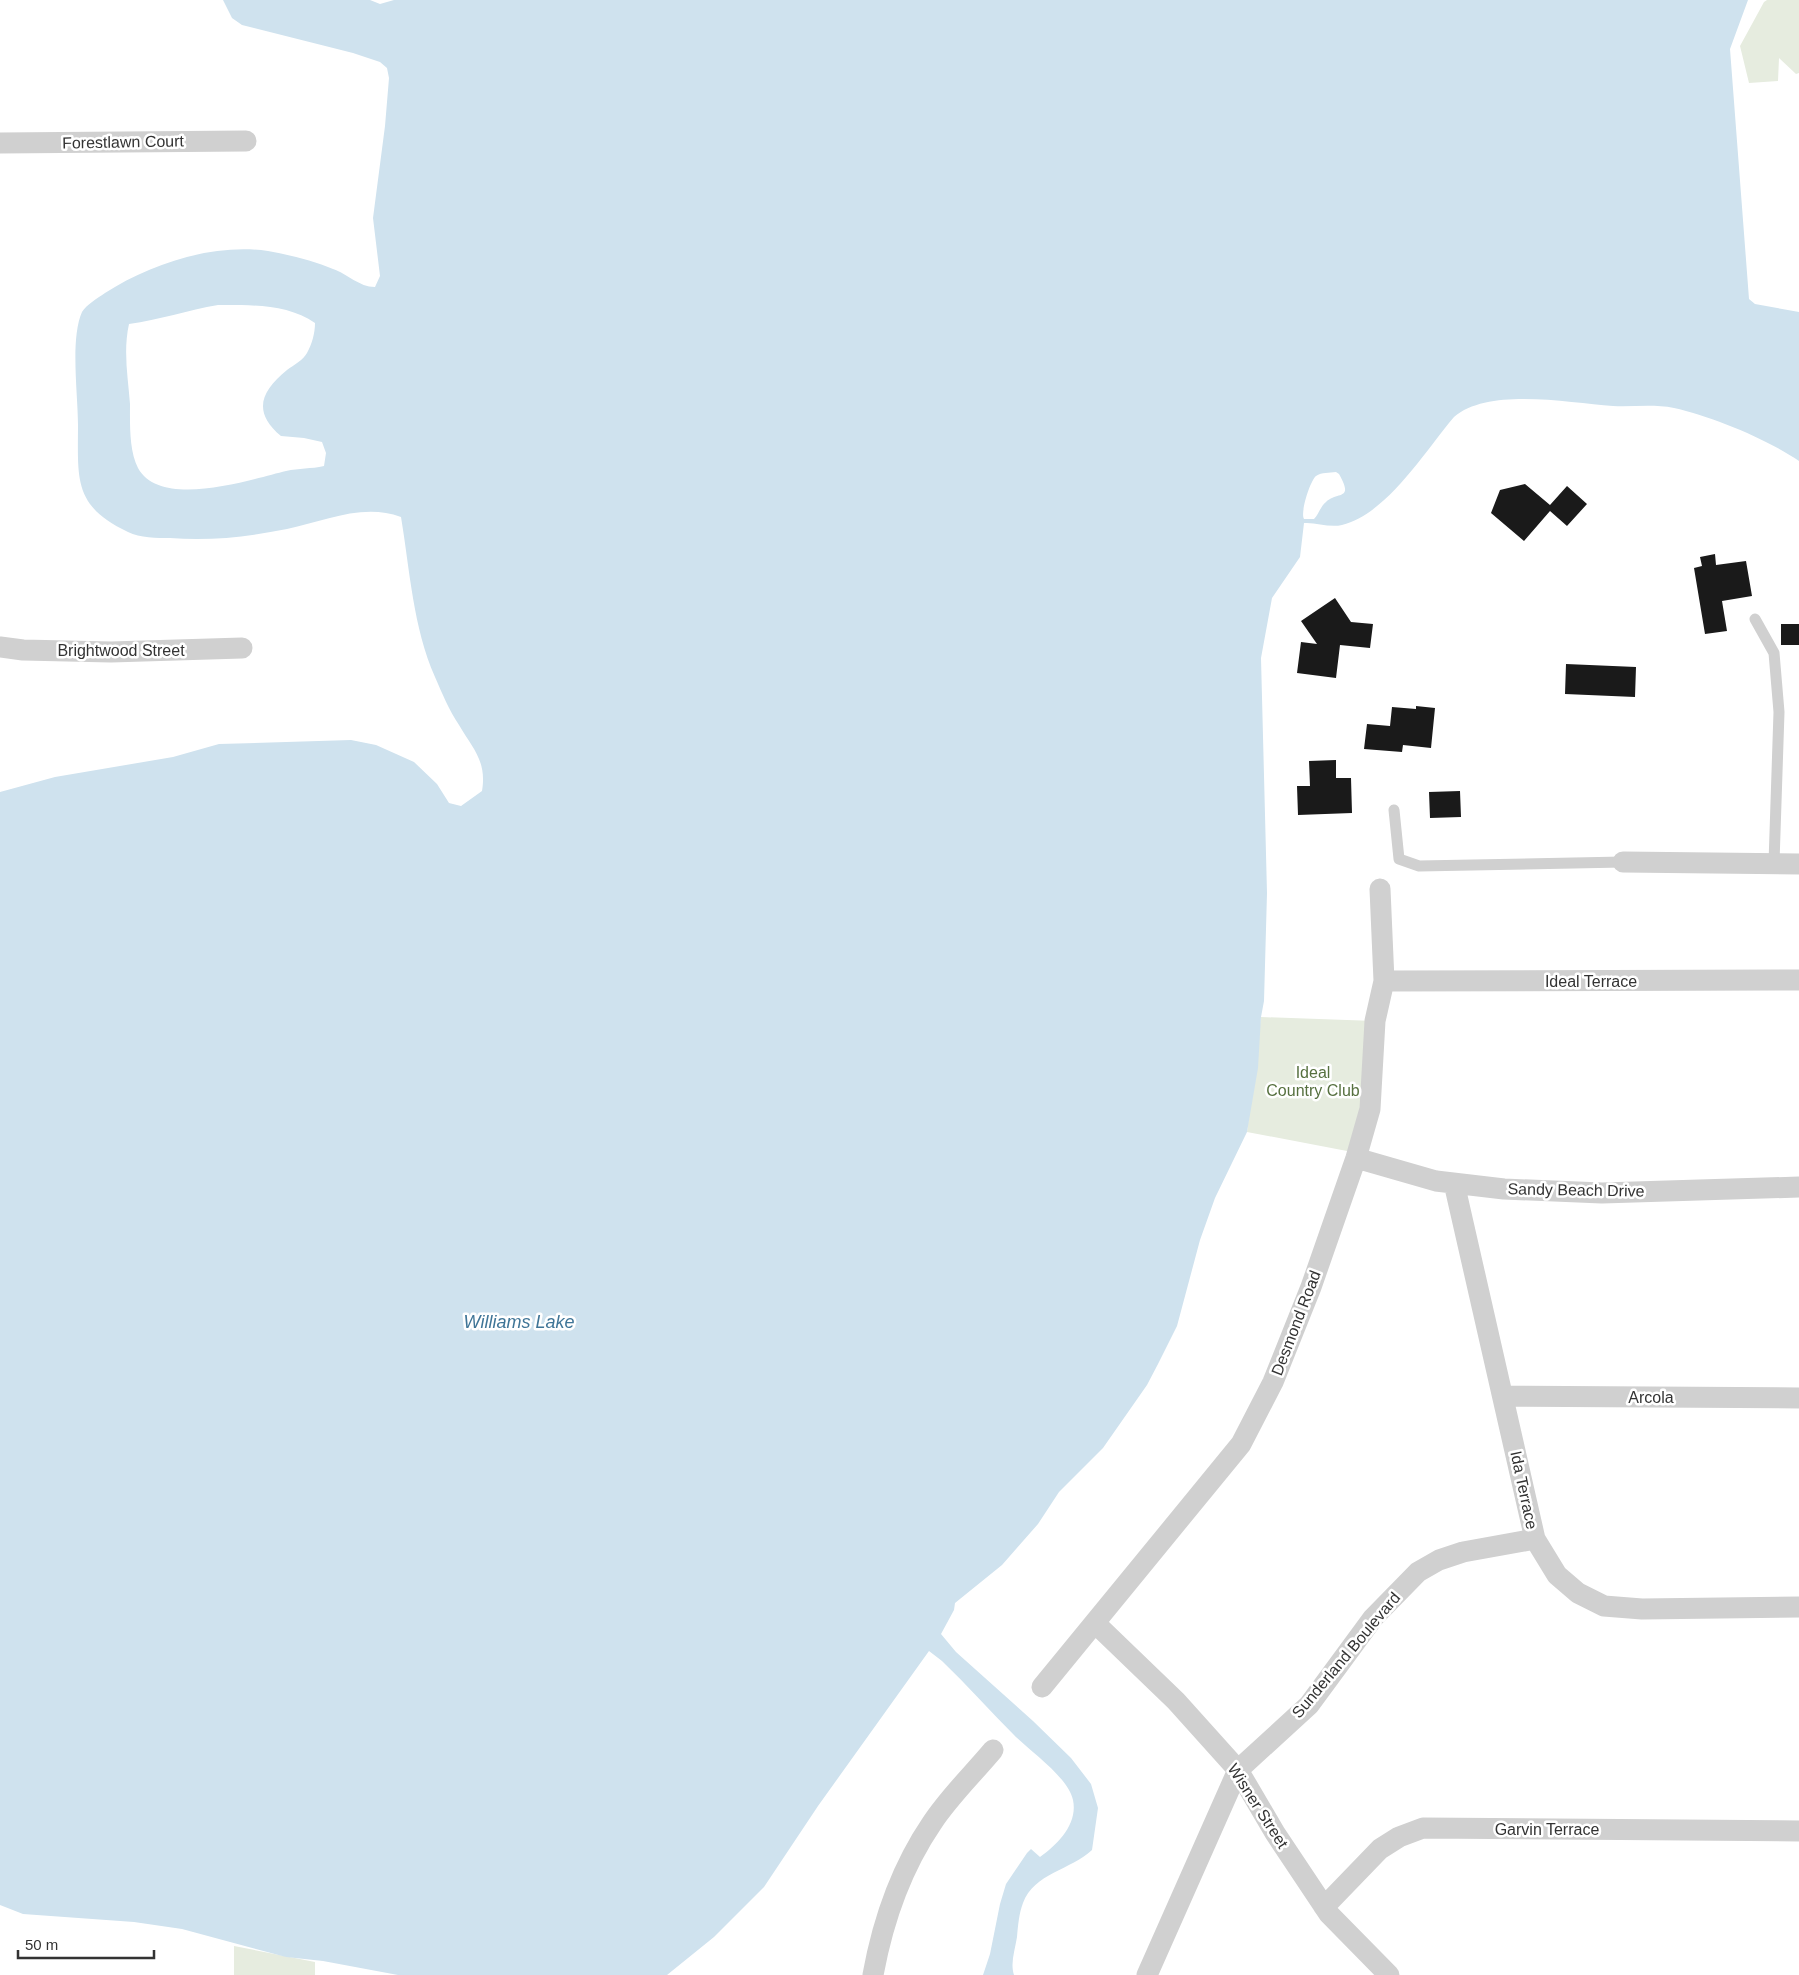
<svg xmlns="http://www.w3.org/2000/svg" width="1799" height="1975" viewBox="0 0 1799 1975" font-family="Arial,sans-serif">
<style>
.green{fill:#e6ecdf}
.water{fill:#cfe2ee;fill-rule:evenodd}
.building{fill:#1a1a1a}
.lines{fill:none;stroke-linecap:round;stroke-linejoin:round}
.service{stroke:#d0d0d0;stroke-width:11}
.minor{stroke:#d0d0d0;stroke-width:21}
.labels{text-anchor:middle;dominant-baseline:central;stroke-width:5;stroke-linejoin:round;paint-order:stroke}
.street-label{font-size:16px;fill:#333;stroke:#fff}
.park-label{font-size:16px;fill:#56703f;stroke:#fff}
.water-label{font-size:18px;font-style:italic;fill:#3f7597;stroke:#fff}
</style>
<rect width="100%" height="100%" fill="#fff"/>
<!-- green -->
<path class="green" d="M1767 0H1799V73L1796 74 1779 58 1778 81 1749 83 1740 46 1764 2Z
M1261 1017 1375 1021 1356 1158 1347 1151 1247 1132Z
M234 1946 315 1962V1975H234Z"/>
<!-- water -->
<path class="water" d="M223 0H370L380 4 394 0H1748L1730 49 1749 299 1755 304 1799 312V461C1767 439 1711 416 1674 408 1654 404 1633 407 1613 406 1569 403 1489 387 1454 417 1425 451 1387 514 1342 525 1329 528 1316 522 1304 523L1300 557 1272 598 1261 658 1267 893 1264 1001 1261 1017 1258 1068 1247 1132 1215 1198 1200 1240 1177 1326 1158 1364 1147 1385 1103 1448 1059 1492 1038 1524 1002 1565 955 1603 954 1610 941 1634 956 1652 1033 1721 1071 1758 1091 1784 1098 1808 1092 1850C1071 1870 1034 1873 1023 1903 1019 1913 1018 1926 1017 1937 1015 1950 1010 1963 1014 1975H983L990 1954 1000 1904 1006 1884 1027 1853 1031 1849 1040 1857C1058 1844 1078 1824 1073 1800 1068 1777 1031 1752 1014 1735 990 1711 967 1685 942 1661L929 1651 818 1806 764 1887 714 1937 667 1975H398L323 1961 286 1957 182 1929 134 1922 23 1914 0 1905V792L55 777 173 757 219 744 351 740 376 745 414 762 437 784 449 803 461 806 482 791C487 761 473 749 459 725 449 710 442 693 435 677 413 627 410 571 401 517 363 503 325 521 287 529 247 537 210 541 170 538 157 538 140 538 128 532 73 506 78 479 78 425 78 394 70 339 82 312 86 305 98 298 105 293 150 264 213 243 268 251 290 255 314 261 333 269 348 274 359 287 375 287L380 276 373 218 385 126 389 78 387 68 380 62 353 53 242 25 232 18ZM218 305C250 305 288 304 315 323 315 333 312 344 307 353 303 360 294 365 287 370 261 391 252 412 281 436L304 438 322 442 326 453 324 466C311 469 299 468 286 471 252 479 161 510 138 468 129 450 130 424 130 404 128 377 123 351 129 324 159 320 188 310 218 305ZM1336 472 1339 474C1354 501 1338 491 1326 502 1320 507 1319 514 1314 519H1304C1300 513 1310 481 1316 476 1322 472 1329 473 1336 472Z"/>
<!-- building -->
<path class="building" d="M1525 484 1550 505 1567 486 1587 504 1567 526 1550 511 1524 541 1491 513 1500 490Z
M1715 554 1716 565 1746 561 1752 596 1722 601 1727 631 1705 634 1694 568 1702 566 1700 557Z
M1335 598 1351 622 1373 624 1370 648 1340 645 1336 678 1297 673 1301 642 1317 644 1301 621Z
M1781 624H1799V645H1781Z
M1566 664 1636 667 1635 697 1565 694Z
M1416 706 1435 708 1431 748 1403 745 1402 752 1364 749 1367 724 1390 726 1392 707 1416 709Z
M1336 760V778H1351L1352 813 1298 815 1297 786H1310L1309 761Z
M1460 791 1461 817 1430 818 1429 792Z"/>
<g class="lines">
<!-- service -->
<path class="service" d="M1755 619 1774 653 1779 712 1774 863
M1394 810 1399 859 1419 866 1623 862"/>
<!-- minor -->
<path class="minor" d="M0 143 246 141
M0 647 23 650 111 652 242 648
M1623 862 1799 864
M1384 981 1799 980
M1356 1158 1436 1181 1504 1189 1602 1193 1799 1187
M1454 1183 1535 1539 1557 1575 1578 1593 1604 1606 1642 1609 1799 1607
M1504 1396 1799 1398
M1095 1623 1176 1701 1238 1770 1275 1833 1329 1914 1389 1975
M1042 1687 1241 1444 1273 1382 1311 1287 1356 1158 1370 1109 1375 1021 1384 981 1380 889
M1324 1907 1380 1849 1399 1837 1423 1828 1799 1831
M873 1975C883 1920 900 1870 932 1823 949 1797 973 1774 993 1750
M1147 1975 1238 1770 1309 1705 1373 1618 1418 1572 1439 1560 1463 1552 1535 1539"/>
</g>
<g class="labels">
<!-- street labels -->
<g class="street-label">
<text transform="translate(123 142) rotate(-1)">Forestlawn Court</text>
<text x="121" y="650">Brightwood Street</text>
<text x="1591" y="981">Ideal Terrace</text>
<text transform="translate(1576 1190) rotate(1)">Sandy Beach Drive</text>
<text transform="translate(1296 1323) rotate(-69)">Desmond Road</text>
<text x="1651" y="1397">Arcola</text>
<text transform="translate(1524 1490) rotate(78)">Ida Terrace</text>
<text transform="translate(1346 1655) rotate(-50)">Sunderland Boulevard</text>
<text transform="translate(1258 1806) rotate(57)">Wisner Street</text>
<text x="1547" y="1829">Garvin Terrace</text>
</g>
<!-- park labels -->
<g class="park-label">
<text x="1313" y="1072">Ideal<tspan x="1313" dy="18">Country Club</tspan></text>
</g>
<!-- water labels -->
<g class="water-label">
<text x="519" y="1322">Williams Lake</text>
</g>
</g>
<!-- scale -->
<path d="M18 1950v8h136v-8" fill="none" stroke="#333333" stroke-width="2.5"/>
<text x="25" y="1950" font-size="15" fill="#333333" stroke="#ffffff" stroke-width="4" paint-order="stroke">50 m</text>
</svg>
